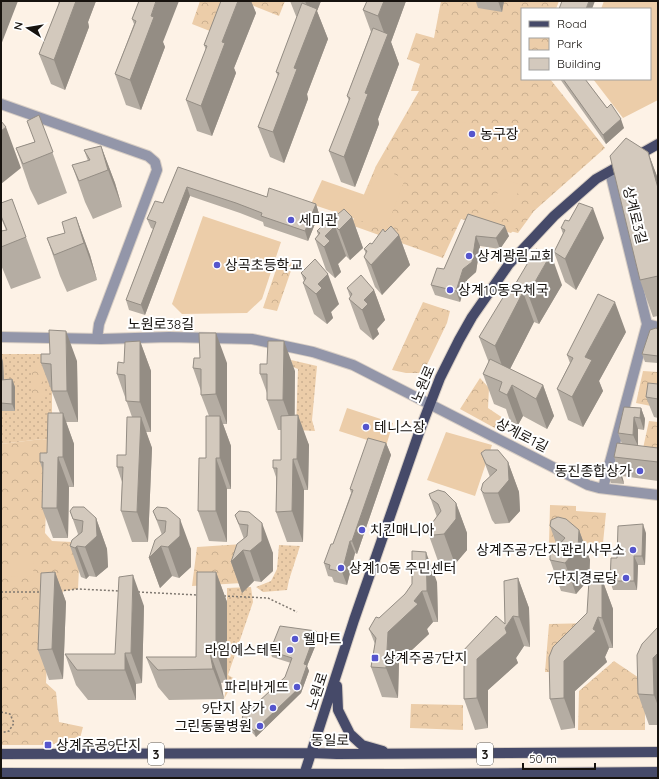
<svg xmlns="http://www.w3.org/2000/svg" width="659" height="779" viewBox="0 0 659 779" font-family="Quicksand,'Noto Sans KR',sans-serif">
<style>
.grass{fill:url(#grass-dots)}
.park{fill:url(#park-crowns)}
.pitch{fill:#eccda9}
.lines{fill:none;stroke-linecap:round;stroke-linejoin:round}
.minor-casing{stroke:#d8cec4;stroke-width:12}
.major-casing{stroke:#d8cec4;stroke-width:12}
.path{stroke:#7f7870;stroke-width:1.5;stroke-dasharray:2 2;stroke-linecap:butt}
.minor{stroke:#9396a9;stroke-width:10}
.major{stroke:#464a69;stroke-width:10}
.wall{fill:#b5ada3}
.shaded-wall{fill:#948d84}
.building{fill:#d3c9bd;stroke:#948d84}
.poi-dot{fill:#5555cd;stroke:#fff;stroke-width:1.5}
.labels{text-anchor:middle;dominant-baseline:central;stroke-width:4;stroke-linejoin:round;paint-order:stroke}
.shield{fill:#fff;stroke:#5d5a57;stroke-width:1}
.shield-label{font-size:13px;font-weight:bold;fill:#17130f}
.poi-label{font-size:14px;fill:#17130f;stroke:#fff;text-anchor:start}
.street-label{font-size:14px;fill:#17130f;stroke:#fff}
</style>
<defs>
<pattern id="grass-dots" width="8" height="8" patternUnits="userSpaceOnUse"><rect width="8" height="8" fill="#eccda9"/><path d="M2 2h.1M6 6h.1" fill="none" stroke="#caaf90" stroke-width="1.8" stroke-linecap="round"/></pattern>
<pattern id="park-crowns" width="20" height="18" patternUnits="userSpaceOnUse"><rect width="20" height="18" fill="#eccda9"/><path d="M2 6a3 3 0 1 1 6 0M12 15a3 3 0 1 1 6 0" fill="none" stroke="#caaf90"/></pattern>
</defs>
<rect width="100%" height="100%" fill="#fdf2e6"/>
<!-- grass -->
<path class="grass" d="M1 354H52V441L42 439 1 444Z
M291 360 317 366 312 420 315 431 296 430 298 369 293 367Z
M279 545 300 546 289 580 287 590 263 592 256 587 271 581 277 569Z
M251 587 253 602 228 675 235 679 224 699 227 684V588Z"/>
<!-- park -->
<path class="park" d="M200 1H228L220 35 192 24Z
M250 1H285L279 16 249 4Z
M441 1H559L556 9H522V79H550L605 148 534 211 518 233 461 219 443 258 351 225 376 166 419 91H411L420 64 407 59 416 33 434 38Z
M280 258 294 262 277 311 263 308Z
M423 302 450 311 447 323 423 373H406L392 370Z
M32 363H43V399H32Z
M643 371 658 372V398L651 406 636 403Z
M480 378 489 388 488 408 506 420 502 432 460 409Z
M649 421 658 422V455L642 453Z
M42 439 52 441 49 445 45 533 52 541 72 542 80 548 78 589 64 591 50 602 46 683 56 692 59 722 83 727 79 742 43 745H1V444Z
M550 505 576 506V511L606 513 603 543 549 544Z
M243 544 242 583 192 586 197 547Z
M592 623 558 672H545L549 624Z
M614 661 645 682V730H578L579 691Z
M411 704 463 705V730L410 728Z"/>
<!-- pitch -->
<path class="pitch" d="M604 1H658V100L623 118 593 79H650V9H601Z
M462 122 487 128 482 148 457 141Z
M376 166 405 179 386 229 311 204 322 180 368 196Z
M503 179 521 185 510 212 493 205Z
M203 216 281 242 262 299 247 313 182 314 172 304Z
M483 216 517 227 511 233 480 224Z
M347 408 393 423 386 446 339 431Z
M446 432 492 445 475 496 427 480Z
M11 560H34L33 576 11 577Z"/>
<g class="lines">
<!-- minor casing -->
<g class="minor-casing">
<path id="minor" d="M1 104 148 156 155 162 157 170 99 324 97 339
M647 324 658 327
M1 337 101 339 169 337 252 339 313 352 353 365 588 485 599 488 658 495
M603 488 647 324 610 172"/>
</g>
<!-- major casing -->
<g class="major-casing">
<path id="major" d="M337 686 338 710 350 734 362 745 383 751
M1 754 311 753 337 754 658 752
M1 773 400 774 658 772
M303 778 354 620 420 430 440 378 459 340 472 317 509 264 554 216 596 179 658 144"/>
</g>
<!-- path -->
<path class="path" d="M60 591 78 589 120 591
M1 592H41
M138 592 198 595
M224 596 268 598 297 612
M1 712 10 714 14 723 9 731 1 733"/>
<!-- minor -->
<use href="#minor" class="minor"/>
<!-- major -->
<use href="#major" class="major"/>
</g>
<!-- wall -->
<path class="wall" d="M58 1H96L88 22 89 27 65 90 51 84 39 54 59 4Z
M139 1 163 42 165 47 141 110 126 105 115 74 134 24 132 19Z
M221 1H251L256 13 234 68 236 73 212 136 197 131 186 100 206 50 204 45Z
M290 1H321L317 11 328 39 307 94 308 99 284 163 270 157 258 127 278 76 276 72 297 17 296 16Z
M367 1H406L391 42 399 64 378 119 379 124 355 187 341 182 329 151 349 101 347 96 371 32 363 10Z
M466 1H504L502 12 478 8 476 2Z
M560 79H585L607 108 624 128 606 144Z
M39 115 67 193 38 205 30 189 16 148 34 142Z
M101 146 115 183 122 207 93 219 85 202 72 165 88 161 84 150Z
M648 152 658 179V316L653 317 640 280Z
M178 167 267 197 316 204 319 214 308 241 264 226 263 222 240 213 190 196 145 315 129 310 126 300 153 229 151 228 147 219 163 203Z
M12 199 41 278 11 289 1 265V231L6 230 1 218V203Z
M338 214 352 217 363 248 350 260 346 256 338 264 341 272 335 278 326 270 315 239 318 235 317 231 325 226Z
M468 214 509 236 500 249 480 246 476 272 467 280 460 302 435 295 431 285 444 269Z
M76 217 90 255 97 280 67 292 60 276 47 238 65 233Z
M561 228 604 238 576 290 565 282 554 252 563 234Z
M385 232 399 235 410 265 382 295 375 287 364 257 366 254 364 249 372 244Z
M301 273 339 304 331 312 333 318 327 324 314 314 303 283 304 281Z
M562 285 539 324 534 322 510 369 543 385 554 416 547 429 523 416 518 425 510 421 506 409 494 404 483 374 489 363 479 337 513 288Z
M347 288 374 290 385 320 377 329 379 334 373 340 360 329 349 299 350 297Z
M658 329V363L645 362 642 354Z
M626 332 599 381 603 391 583 427 568 420 557 389 570 363 567 355Z
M140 341 151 371V432H146L152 448 148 542H132L121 511 122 482 117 467 126 455 132 417 117 374Z
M1 355 3 362 4 380 12 379 15 387V411H1Z
M77 361 78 422H66L74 444V487H69L68 538H53L42 508 43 471 40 462 47 453 60 413 41 363Z
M227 363V424H223L231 446V489H227V542L209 541 198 511 206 458 209 416 201 395V391L193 368Z
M295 371V415L309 445 308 490H304L303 542H287L276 512V477L273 468 281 460V430H278L267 400V393L260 374Z
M658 384V418L654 417 646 397Z
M641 408 645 419 644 430 638 429V446L658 448V481L622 476 623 479 624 484 611 483 607 471 618 467 614 457 622 444 618 433Z
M386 443 391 455 357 554 355 553 347 585 334 582 332 577 328 576 324 563 333 544 351 493 350 489Z
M481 453 508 462 519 492 520 511 509 523 495 524 492 520 481 490 490 477Z
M429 494 456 503 467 533V550L455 564 445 565 438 561 427 530 437 517Z
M157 507 191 549V567L179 578 172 576 160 588 149 558 162 535 153 511Z
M70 511 96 518 107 549 108 567 96 577 89 576 86 579 81 577 70 546 78 534Z
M239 511 273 553V571L261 582 254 581 242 593 231 562 244 539 235 515Z
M550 526 579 530 590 560 589 579 576 594 561 591 550 560 557 546Z
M646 533 645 565H638L637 590H613L610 581 617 558Z
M55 572 66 602 63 679 49 680 38 650Z
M216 572 227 602V682L221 683 224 699 169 700 158 687 146 657H196Z
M518 578 529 608 530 647 524 646 516 658 518 663 488 690V728L475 730 464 699V660L461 653 505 624Z
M602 579 613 609V648H609L605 657 607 662 575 691V728L561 730 550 699Z
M437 582 438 622H433L427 629 429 634 399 662 398 698 382 697 371 667 375 644 369 629 379 618Z
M144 606 142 683 136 684V700H88L76 685 65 654H115Z
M658 627V725H649L638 694Z
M319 637 307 666 309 671 301 693 256 737 244 723 242 717 285 677 291 663 272 657 270 651Z"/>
<!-- shaded-wall -->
<path class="shaded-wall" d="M1 1H18L1 45Z
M76 1H96L88 22 89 27 65 90 54 60Z
M156 1H179L163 42 165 47 141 110 130 80 151 16Z
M238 1H251L256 13 234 68 236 73 212 136 201 106 222 42Z
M305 1H321L317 11 328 39 307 94 308 99 284 163 273 132 294 68 312 20Z
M384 1H406L391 42 399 64 378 119 379 124 355 187 344 157 365 93 386 38 378 16Z
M498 1H504L502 12Z
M589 1H595L592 9H586Z
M621 119 624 128 606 144 603 135Z
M6 127 21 168 1 184V131Z
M101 146 115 183 122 207 108 170Z
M648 152 658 179V188Z
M187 187 190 196 145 315 141 305Z
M316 204 319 214 308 241 305 231Z
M593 208 604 238 576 290 565 259Z
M76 217 90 255 97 280 84 243Z
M352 217 363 248 350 260 339 230Z
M335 226 346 256 338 264 341 272 335 278 324 247 325 236Z
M505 226 509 236 500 249 496 238Z
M399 235 410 265 382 295 371 265Z
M476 236 480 246 476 272 467 280 460 302 456 291 463 269Z
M551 254 562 285 539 324 528 294Z
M328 274 339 304 331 312 333 318 327 324 316 294 318 284Z
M374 290 385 320 377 329 379 334 373 340 362 310 364 300Z
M523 292 534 322 506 377 495 346Z
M615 302 626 332 599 381 603 391 583 427 572 397 585 357Z
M66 331 77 361 78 422 67 391Z
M216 333 227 363V424L216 394Z
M140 341 151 371V432L140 402Z
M284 341 295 371 294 430 283 400Z
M1 355 3 362 4 387 1 380Z
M12 379 15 387V411L12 404Z
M512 385 523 416 518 425 507 395Z
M543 385 554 416 547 429 536 399Z
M641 408 645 419 644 430 640 418Z
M63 413 74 444V487L63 457Z
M298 415 309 445 308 490 297 459Z
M220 416 231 446V489L220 458Z
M141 417 152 448 148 542 137 512Z
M634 417 638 429V446L633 435Z
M386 443 391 455 357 554 352 541Z
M58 457 69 487 68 538 57 508Z
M216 458 227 489V542L216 511Z
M293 459 304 490 303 542 292 511Z
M508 462 519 492 520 511 509 523 498 493Z
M619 468 623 479 624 484 619 473Z
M456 503 467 533V550L455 564 444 534Z
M96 518 107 549 108 567 96 577 85 547Z
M180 519 191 549V567L179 578 168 547Z
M262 523 273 553V571L261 582 250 551Z
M643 524 646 533 645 565 642 556Z
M579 530 590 560 589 579 576 594 565 563Z
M350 541 355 553 347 585 342 572Z
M77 546 89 576 86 579 75 548Z
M161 546 172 576 160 588 149 558Z
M243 550 254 581 242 593 231 562Z
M426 552 437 582 438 622 427 591Z
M634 556 638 565 637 590 634 581Z
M55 572 66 602 63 679 52 649Z
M216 572 227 602V682L216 652Z
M133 575 144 606 142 683 131 653Z
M518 578 529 608 530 647 519 617Z
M602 579 613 609V648L602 618Z
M422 591 433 622 427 629 429 634 399 662 398 698 386 668 388 632 414 601Z
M513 616 524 646 516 658 518 663 488 690V728L477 698V659L505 628Z
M598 617 609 648 605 657 607 662 575 691V728L564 698V661L593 629Z
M316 631 319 637 307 666 309 671 301 693 256 737 254 731 304 664Z
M125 653 136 684V700L125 670Z
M210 653 221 683 224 699 213 669Z
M658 653V706L654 695 653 658Z"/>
<!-- building -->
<path class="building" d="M60 1H76L54 60 39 54Z
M139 1H156L151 16 154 17 130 80 115 74 136 21 132 19Z
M221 1H238L222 42 225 43 201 106 186 100 207 46 204 45Z
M367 1H384L378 16 363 10Z
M562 1H589L586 9H559Z
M302 3 317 9 294 68 297 69 273 132 258 127 279 73 276 72Z
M373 28 388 34 365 93 368 94 344 157 329 151 350 98 347 96Z
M563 79H585L607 108 611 104 621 119 603 135Z
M39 115 53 152 23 164 16 148 35 142 27 121Z
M1 121 6 127 1 131Z
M626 138 648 152 658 188V276L640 280 610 156Z
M101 146 108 170 79 181 72 165 90 160 84 150Z
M178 167 267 197 269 188 316 204 305 231 261 216 262 213 236 203 187 187 141 305 126 300 156 222 147 219 155 201 163 203Z
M12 199 26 237 1 247V231L7 230 1 216V203Z
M579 203 593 208 565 259 554 252 565 230 561 228 565 220 569 221Z
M344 209 352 217 339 230 335 226 325 236 330 241 324 247 315 239 320 233 317 231 323 225 325 226 336 211 338 214Z
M468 214 505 226 496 238 476 236 472 262 463 269 456 291 431 285 437 268 444 269Z
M76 217 84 243 54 255 47 238 65 233 62 222Z
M391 226 399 235 371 265 364 257 367 251 364 249 370 243 372 244 383 229 385 232Z
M536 249 551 254 528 294 523 292 495 346 479 337 510 286 513 288Z
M315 259 328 274 318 284 322 288 316 294 303 283 306 278 301 273Z
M361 275 374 290 364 300 368 304 362 310 349 299 352 294 347 288Z
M598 294 615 302 585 357 592 360 572 397 557 389 573 358 567 355Z
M656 328 658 329V356L642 354 650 330Z
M49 330 66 331 67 391H52L51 364 41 363V354H50Z
M199 333H216V394L201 395V369L193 368 194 358H200Z
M140 341V402L126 401 125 375 117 374 118 362 124 363 125 342Z
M268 341H284L283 400H267V374H260V364H267Z
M490 359 543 385 536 399 512 385 507 395 499 391 502 382 483 374Z
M12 379V404L1 403V380Z
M648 383 658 384V399L646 397Z
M624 407 641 408 640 418 634 417 633 435 618 433Z
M48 413H63V457H58L57 508H42L43 462H40V453H47Z
M298 415 297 459H293L292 511 276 512 277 468H273V460H281V416Z
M206 416H220V458H216V511H198L199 458H206Z
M127 417H141L137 512 121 511 123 467H117V455H126Z
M368 438 386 443 352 541H350L342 572 329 569 330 565 324 563 331 544H333L353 490 350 489Z
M617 443 658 448V462L614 457Z
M485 450H498L508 462 509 480 498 493H484L481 490 483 483 497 470 486 464 481 453Z
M610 462 619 468V473L607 471Z
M438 490 445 492 456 503V519L444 534 434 535 427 530 441 511 438 504 431 499 429 494Z
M73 507H84L96 518 97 536 85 547 77 546 75 548 70 546 72 540 82 532 83 521 73 519 70 511Z
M157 507 167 508 180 519V536L168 547 161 546 149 558 155 540 165 532 166 521 157 520 153 511Z
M239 511 249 512 262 523V541L250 551 243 550 231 562 237 544 247 536 248 525 239 524 235 515Z
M558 517 566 519 579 530 578 548 565 563 550 560V555L565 538 550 526 551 520Z
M643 524 642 556H634V581H610L611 558H617L618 526Z
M412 551 426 552 427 591H422L414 601 418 604 388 632 386 668 371 667 376 638 369 629 376 617 379 618 405 594 412 584Z
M55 572 52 649 38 650 41 573Z
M197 572H216V652L210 653 213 669 158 670 146 657H196Z
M133 575 131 653H125V670H77L65 654H115L119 577Z
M518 578 519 617 513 616 505 628 507 633 477 659V698L464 699V658L461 653 496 616 505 624 504 581Z
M602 579V618L598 617 593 629 596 631 564 661V698L550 699 549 657 553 647 587 613 589 580Z
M280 626 316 631 304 664 307 665 299 688 254 731 242 717 285 677 292 658 270 651Z
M658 627V653L653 658 654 695 638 694 637 655 642 644Z"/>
<!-- markers -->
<g class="poi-dot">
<circle cx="472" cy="134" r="4"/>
<circle cx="291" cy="220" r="4"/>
<circle cx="469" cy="256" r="4"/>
<circle cx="217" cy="265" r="4"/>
<circle cx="450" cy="290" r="4"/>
<circle cx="366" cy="427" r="4"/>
<circle cx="640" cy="471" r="4"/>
<circle cx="362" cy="530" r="4"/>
<circle cx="633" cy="550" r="4"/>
<circle cx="341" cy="568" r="4"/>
<circle cx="626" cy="578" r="4"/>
<circle cx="295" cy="639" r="4"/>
<circle cx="290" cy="650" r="4"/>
<rect x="371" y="654" width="8" height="8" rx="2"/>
<circle cx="297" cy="687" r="4"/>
<circle cx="273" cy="708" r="4"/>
<circle cx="260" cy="726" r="4"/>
<rect x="44" y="741" width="8" height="8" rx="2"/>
</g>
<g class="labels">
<!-- shield labels -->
<g class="shield">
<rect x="148" y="743" width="16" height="22" rx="3"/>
<rect x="477" y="743" width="16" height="22" rx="3"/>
</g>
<g class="shield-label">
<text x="156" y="754">3</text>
<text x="485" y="754">3</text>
</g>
<!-- poi labels -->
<g class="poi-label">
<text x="480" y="134">농구장</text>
<text x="299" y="220">세미관</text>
<text x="477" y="256">상계광림교회</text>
<text x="225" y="265">상곡초등학교</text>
<text x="458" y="290">상계10동우체국</text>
<text x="374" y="427">테니스장</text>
<text x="632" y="471" text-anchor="end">동진종합상가</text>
<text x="370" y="530">치킨매니아</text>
<text x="625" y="550" text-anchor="end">상계주공7단지관리사무소</text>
<text x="349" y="568">상계10동 주민센터</text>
<text x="618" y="578" text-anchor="end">7단지경로당</text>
<text x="303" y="639">웰마트</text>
<text x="282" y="650" text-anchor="end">라임에스테틱</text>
<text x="383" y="658">상계주공7단지</text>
<text x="289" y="687" text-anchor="end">파리바게뜨</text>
<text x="265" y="708" text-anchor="end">9단지 상가</text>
<text x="252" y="726" text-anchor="end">그린동물병원</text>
<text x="56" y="745">상계주공9단지</text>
</g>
<!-- street labels -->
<g class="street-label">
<text transform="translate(635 215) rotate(76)">상계로3길</text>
<text x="161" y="324">노원로38길</text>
<text transform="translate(423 384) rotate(-67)">노원로</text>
<text transform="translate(522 435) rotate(27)">상계로1길</text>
<text transform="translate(317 691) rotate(-72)">노원로</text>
<text transform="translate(330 740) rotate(1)">동일로</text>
</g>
</g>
<!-- border -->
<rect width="659" height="779" fill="none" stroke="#17130f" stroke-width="4"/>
<!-- legend -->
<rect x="521" y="8" width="130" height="72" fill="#ffffff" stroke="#a2a19f"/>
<rect x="529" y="21" width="20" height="6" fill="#464a69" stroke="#a2a19f"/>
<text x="557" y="28" font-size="12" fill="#17130f">Road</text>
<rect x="529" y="38" width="20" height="12" fill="url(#park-crowns)" stroke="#a2a19f"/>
<text x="557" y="48" font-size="12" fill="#17130f">Park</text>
<rect x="529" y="58" width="20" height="12" fill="#d3c9bd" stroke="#a2a19f"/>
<text x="557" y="68" font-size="12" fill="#17130f">Building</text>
<!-- north arrow -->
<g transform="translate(28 28) rotate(282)" stroke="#ffffff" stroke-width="3" paint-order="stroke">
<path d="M0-3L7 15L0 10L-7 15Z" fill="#17130f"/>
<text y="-6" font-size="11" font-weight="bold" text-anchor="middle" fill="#17130f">N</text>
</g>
<!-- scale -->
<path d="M523 763v6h72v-6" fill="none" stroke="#17130f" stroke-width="2"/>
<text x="529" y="763" font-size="12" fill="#17130f" stroke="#ffffff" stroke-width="3" paint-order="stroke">50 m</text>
</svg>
